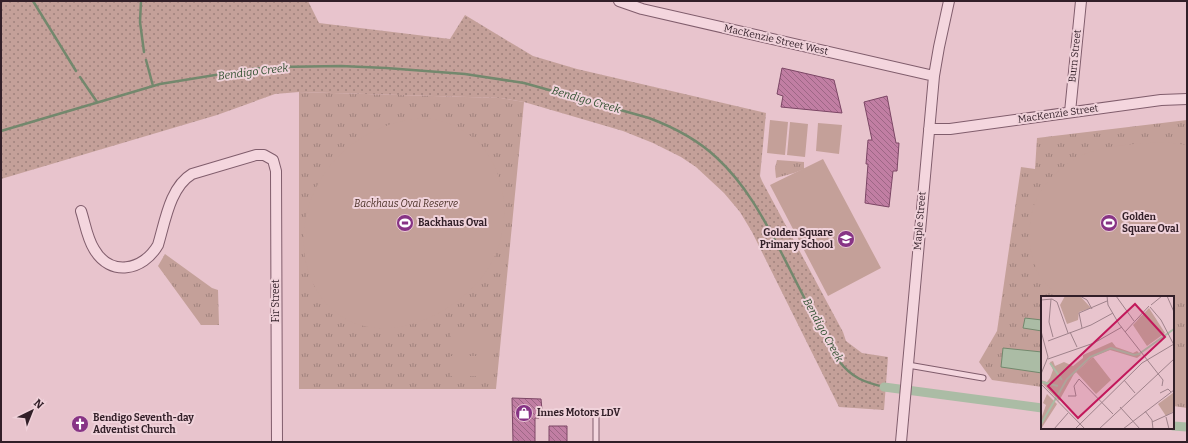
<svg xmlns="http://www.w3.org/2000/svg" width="1188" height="443" viewBox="0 0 1188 443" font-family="Bitter,serif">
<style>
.grass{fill:url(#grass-dots)}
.park{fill:url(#park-tufts)}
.pitch{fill:#c4a099}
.water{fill:#abbca5;stroke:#73886d}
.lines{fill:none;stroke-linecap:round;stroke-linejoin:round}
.stream{stroke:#73886d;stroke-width:2.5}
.canal{stroke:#abbca5;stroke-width:9}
.building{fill:url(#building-back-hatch);stroke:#7c4665}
.service-casing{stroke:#805d6c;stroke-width:7}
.minor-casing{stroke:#805d6c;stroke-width:12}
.service{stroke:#f4d6de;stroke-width:5}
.minor{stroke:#f4d6de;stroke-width:10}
.labels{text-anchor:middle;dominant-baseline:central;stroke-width:4;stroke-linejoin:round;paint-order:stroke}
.street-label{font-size:10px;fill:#321f28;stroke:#f0d2da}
.park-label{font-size:10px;font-style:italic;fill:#4c3228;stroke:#f0d2da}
.poi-label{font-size:10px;font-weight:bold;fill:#321f28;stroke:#f0d2da;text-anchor:start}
.water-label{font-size:11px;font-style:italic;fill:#315030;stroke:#f0d2da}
.inset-river{fill:none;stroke:#abbca5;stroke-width:2}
.inset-road{fill:none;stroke:#9f828b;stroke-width:1}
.view{fill:#c2185b;fill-opacity:0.15;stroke:#c2185b;stroke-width:2}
.inset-edge{fill:none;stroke:#321f28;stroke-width:2}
</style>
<defs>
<pattern id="grass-dots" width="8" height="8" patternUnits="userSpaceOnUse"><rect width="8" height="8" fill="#c4a099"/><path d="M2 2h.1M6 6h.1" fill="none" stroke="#a0827d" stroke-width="1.8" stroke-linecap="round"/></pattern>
<pattern id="park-tufts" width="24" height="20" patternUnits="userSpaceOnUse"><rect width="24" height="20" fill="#c4a099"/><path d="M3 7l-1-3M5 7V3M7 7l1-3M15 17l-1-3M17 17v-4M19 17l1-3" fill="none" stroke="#a0827d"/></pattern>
<pattern id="building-back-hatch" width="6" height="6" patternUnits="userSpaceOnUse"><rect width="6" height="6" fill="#c17ea3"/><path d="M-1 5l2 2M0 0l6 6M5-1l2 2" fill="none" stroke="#9d6785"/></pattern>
</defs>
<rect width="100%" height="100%" fill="#e8c4cd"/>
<!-- grass -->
<path class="grass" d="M1 1H308L319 23 450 39 465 15 533 56 577 69 766 113 760 176 762 181 843 332 846 341 862 353 888 357 884 410 839 407 752 232 740 212 724 193 696 167 681 157 653 143 623 131 524 102 501 98 299 92 275 94 217 115 1 179Z"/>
<!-- park -->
<path class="park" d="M299 92 501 98 524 102 496 389H299Z
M1187 120V408L1173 406V297H1042V387L992 380 979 362 997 331 1021 167 1035 169 1037 138Z
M777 160 804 162V169L794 173 776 178 775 168Z
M165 254 212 288 218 290 219 325H201L158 266Z"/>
<!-- pitch -->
<path class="pitch" d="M427 118C439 120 450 123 460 129 501 151 513 206 498 248 484 289 440 320 399 327 375 331 350 326 332 309 314 293 305 270 304 246 301 176 358 120 427 118Z
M770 120 788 122 785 155 767 153Z
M790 122 808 124 805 157 787 155Z
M818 123 842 125 839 154 816 151Z
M1166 142 1187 145V300L1173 304V297C1147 297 1120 297 1094 297 1086 297 1074 299 1067 297 1028 286 1022 229 1037 198 1045 181 1059 169 1075 159 1100 144 1137 144 1166 142Z
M823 159 881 268 828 296 770 185Z
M451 333H492V353H451Z
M1173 348 1187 350V402L1173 400Z
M450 356H491V376H450Z"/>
<!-- water -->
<path class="water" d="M1025 318 1042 320V331L1023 328Z
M1003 348 1042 352V373L1001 367Z"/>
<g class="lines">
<!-- stream -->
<path class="stream" d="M33 1 76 71
M141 1 140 22 144 52
M146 60 153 86
M80 77 97 102
M1 131 160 84 252 69 277 67 341 66 386 68 465 74 524 83 649 118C673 127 698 140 717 158 745 184 763 217 780 250 799 287 817 325 839 361 852 378 864 382 884 387"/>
<!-- canal -->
<path class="canal" d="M884 387 1042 408
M1173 426 1187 427"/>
</g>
<!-- building -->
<path class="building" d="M782 68 834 80 842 113 781 107 783 96 777 94Z
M887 96 896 143H899L897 171H893L889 207 865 203 868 164H866L868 140H872L864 102Z
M512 398 541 399 542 410H539V418H535V442H513Z
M549 426H567V442H549Z"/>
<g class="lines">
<!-- service casing -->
<g class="service-casing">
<path id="service" d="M908 365 983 378
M596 442V417"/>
</g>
<!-- minor casing -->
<g class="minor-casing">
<path id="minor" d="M619 1 642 9 934 76
M1070 112 1081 1
M929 129H950L1161 100 1187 99
M81 211C85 223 87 238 94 249 110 277 143 271 158 245 165 222 170 187 192 174L256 155H264L273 160 276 171 277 442
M901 442 934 76 939 47 949 1"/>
</g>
<!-- service -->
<use href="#service" class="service"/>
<!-- minor -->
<use href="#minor" class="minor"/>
</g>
<!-- icons -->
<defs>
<g id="stadium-disc" transform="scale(0.9)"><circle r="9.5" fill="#873485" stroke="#f0d2da"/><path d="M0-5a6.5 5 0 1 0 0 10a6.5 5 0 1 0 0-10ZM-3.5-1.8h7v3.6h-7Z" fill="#fff"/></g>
<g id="school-disc" transform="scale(0.9)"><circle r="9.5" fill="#873485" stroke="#f0d2da"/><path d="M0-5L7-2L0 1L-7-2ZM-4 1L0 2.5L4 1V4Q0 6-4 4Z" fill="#fff"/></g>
<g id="shop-disc" transform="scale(0.9)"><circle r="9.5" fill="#873485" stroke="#f0d2da"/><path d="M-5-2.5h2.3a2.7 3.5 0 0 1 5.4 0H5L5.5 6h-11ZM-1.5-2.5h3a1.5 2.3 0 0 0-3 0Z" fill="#fff"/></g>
<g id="church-disc" transform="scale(0.9)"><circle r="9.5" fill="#873485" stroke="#f0d2da"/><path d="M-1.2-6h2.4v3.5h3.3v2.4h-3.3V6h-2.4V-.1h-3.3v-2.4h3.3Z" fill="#fff"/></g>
</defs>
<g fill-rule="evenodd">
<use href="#stadium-disc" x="405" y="223"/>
<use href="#stadium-disc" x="1109" y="223"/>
<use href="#school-disc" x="846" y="239"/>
<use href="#shop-disc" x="524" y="413"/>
<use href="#church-disc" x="80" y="424"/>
</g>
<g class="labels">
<!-- street labels -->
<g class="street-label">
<text transform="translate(776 40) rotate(13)">MacKenzie Street West</text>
<text transform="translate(1075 56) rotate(-84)">Burn Street</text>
<text transform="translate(1058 114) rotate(-8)">MacKenzie Street</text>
<text transform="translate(920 221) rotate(-85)">Maple Street</text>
<text transform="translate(276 301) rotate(-90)">Fir Street</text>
</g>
<!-- park labels -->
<g class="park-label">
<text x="406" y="204">Backhaus Oval Reserve</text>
</g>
<!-- poi labels -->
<g class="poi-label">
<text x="1122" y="217">Golden<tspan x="1122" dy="12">Square Oval</tspan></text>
<text x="418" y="223">Backhaus Oval</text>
<text x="833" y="233" text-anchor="end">Golden Square<tspan x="833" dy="12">Primary School</tspan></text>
<text x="537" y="413">Innes Motors LDV</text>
<text x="93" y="418">Bendigo Seventh-day<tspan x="93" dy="12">Adventist Church</tspan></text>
</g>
<!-- water labels -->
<g class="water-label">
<text transform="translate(253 72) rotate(-7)">Bendigo Creek</text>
<text transform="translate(586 100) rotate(16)">Bendigo Creek</text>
<text transform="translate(823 330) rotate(61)">Bendigo Creek</text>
</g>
</g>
<!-- overview -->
<g transform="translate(1041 296)">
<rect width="133" height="133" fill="#e8c4cd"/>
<path d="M24 0H39L50 12 38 16 37 24 26 28 19 9ZM71 46 75 51 92 57 96 55 100 59 96 62 69 54 52 61 33 78 18 105 0 86V84L6 86 9 82 12 74 9 66 12 65 14 70 23 66 32 70 42 62V59ZM6 98 16 108 0 133V123L5 109 2 107Z" fill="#c4a099"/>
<path d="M108 12 124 37 106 50 92 29ZM52 61 70 84 55 98 35 76ZM132 97 133 115 125 120 117 108Z" fill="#c4a099"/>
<path d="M96 28a10 10 0 1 1 20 0a10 10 0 1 1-20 0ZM42 78a10 10 0 1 1 20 0a10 10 0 1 1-20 0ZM129 102H133V114L128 115 123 110Z" fill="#c4a099"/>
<path class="inset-river" d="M98 58 133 33M9 67 21 84M1 86 17 90M0 128 26 83 49 61 70 52 93 59 98 58"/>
<path class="inset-road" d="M39 0 46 4 51 13M66 0 67 9 78 28 122 84 121 90M75 0 93 25M126 0 133 16M10 3 8 26 12 41M0 4 11 3 16 6 27 37M110 9 121 0M109 11 120 24 133 49M41 32 38 17 66 5M0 35 7 61 0 78M29 36 36 51M84 36 108 10M7 45 50 29 72 17M7 63 53 47 81 31M83 84 94 97M0 88 44 133M119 97 127 93 130 96M27 100H35L33 90 38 83 72 118M79 111 99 133M104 115 111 124 112 133M125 121 128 133M111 126 133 116M13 133 27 117M34 133 101 67 133 48M58 133 133 63M82 133 133 94"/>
<path class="view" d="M94 8 124 41 37 122 7 90Z"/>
<rect width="133" height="133" class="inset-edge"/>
</g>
<!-- border -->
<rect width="1188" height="443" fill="none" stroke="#321f28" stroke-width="4"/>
<!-- north arrow -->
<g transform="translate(32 411) rotate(43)" stroke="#f0d2da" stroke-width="3" paint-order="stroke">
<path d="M0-3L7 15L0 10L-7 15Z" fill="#321f28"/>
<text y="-6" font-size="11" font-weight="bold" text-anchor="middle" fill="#321f28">N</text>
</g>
</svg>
